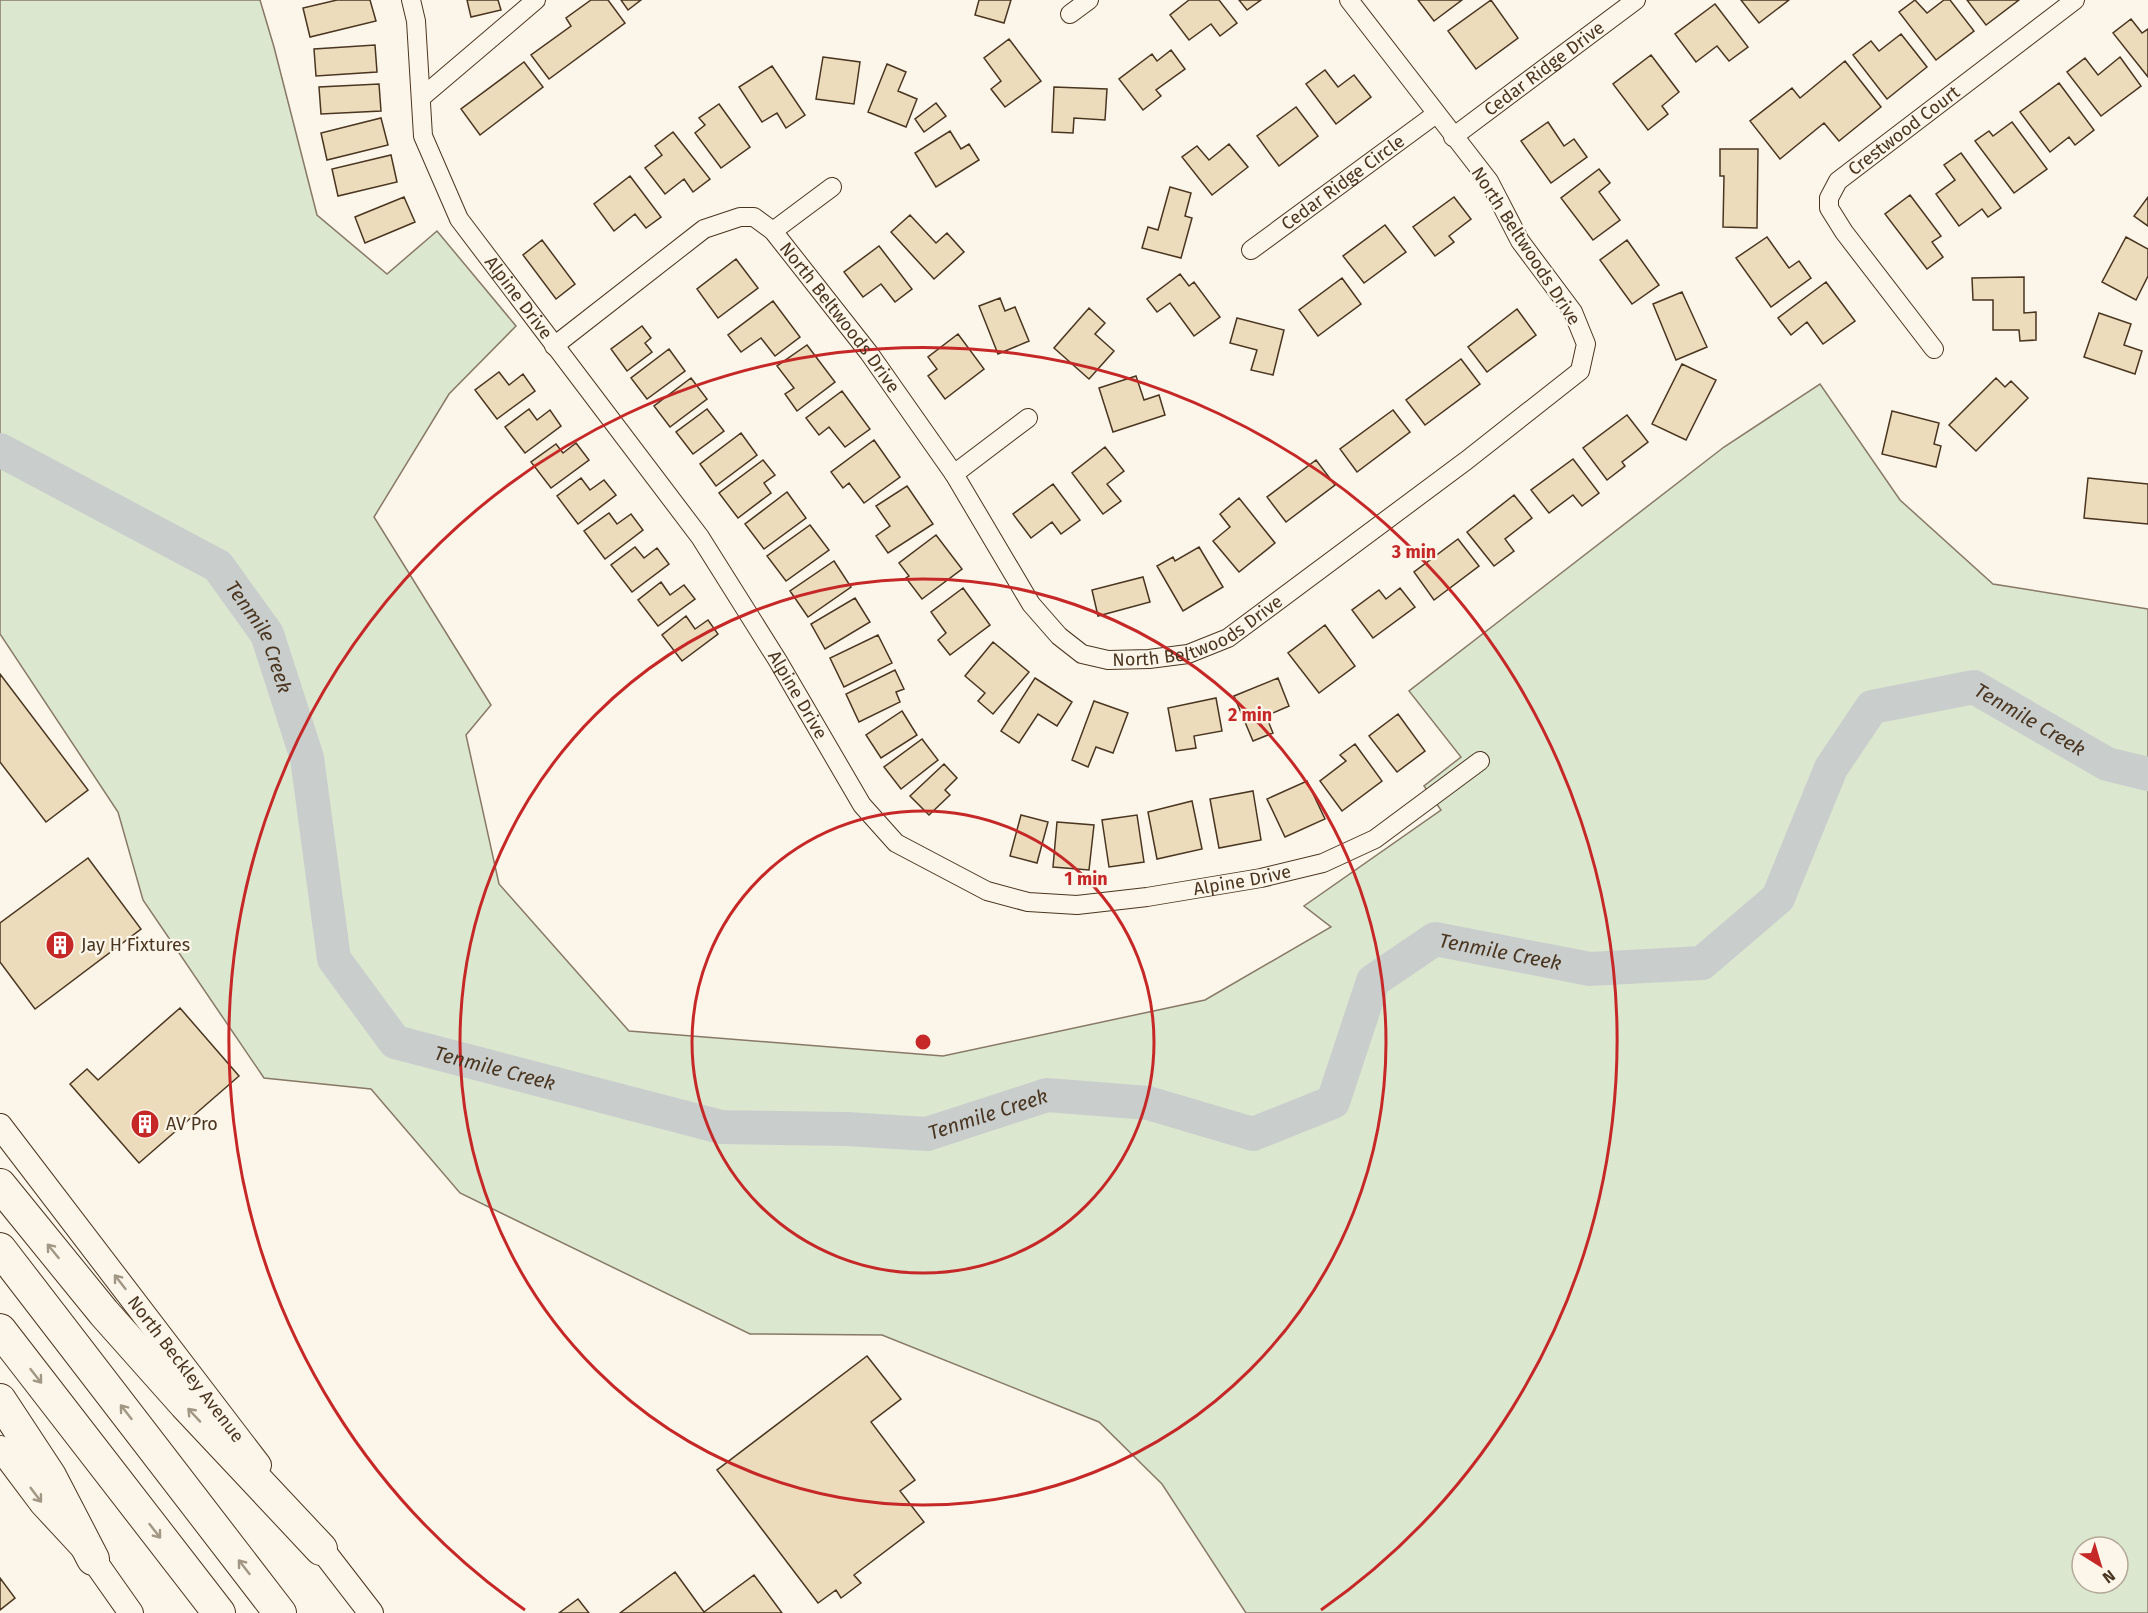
<svg xmlns="http://www.w3.org/2000/svg" width="2148" height="1613" viewBox="0 0 2148 1613" font-family="'Fira Sans',sans-serif">
<style>
.green{fill:#dce7d0;stroke:#887966;stroke-width:1.5;fill-rule:evenodd}
.lines{fill:none;stroke-linecap:round;stroke-linejoin:round}
.river{stroke:#c9cecd;stroke-width:34}
.building{fill:#ecdcbc;stroke:#4a3520;stroke-width:1.5}
.minor-casing{stroke:#4a3520;stroke-width:20}
.secondary-casing{stroke:#4a3520;stroke-width:26}
.motorway-casing{stroke:#4a3520;stroke-width:34}
.minor{stroke:#fbf6e9;stroke-width:18}
.secondary{stroke:#fbf6e9;stroke-width:24}
.motorway{stroke:#fbf6e9;stroke-width:32}
.oneway{stroke:#a29684}
.ring{fill:none;stroke:#c62828;stroke-width:3}
.labels{text-anchor:middle;dominant-baseline:central;stroke-width:4.5;stroke-linejoin:round;paint-order:stroke}
.street-label{font-size:18px;fill:#4a3520;stroke:#fbf6e9}
.poi-label{font-size:18px;fill:#4a3520;stroke:#fbf6e9;text-anchor:start}
.water-label{font-size:20px;font-style:italic;fill:#4a3520;stroke:#fbf6e9}
.centre{fill:#c62828;stroke:#fbf6e9;stroke-width:3}
.ring-label{font-size:18px;text-anchor:middle;font-weight:bold;fill:#c62828;stroke:#fbf6e9;stroke-width:4.5;stroke-linejoin:round;paint-order:stroke}
</style>
<rect width="100%" height="100%" fill="#fbf6e9"/>
<!-- green -->
<path class="green" d="M0 0H260L274 47 317 215 387 274 437 231 516 326 449 394 374 517 491 705 466 735 499 884 629 1031 943 1056 1205 1000 1331 927 1304 906 1441 810 1424 786 1461 757 1409 691 1724 447 1820 384 1900 500 1993 584 2148 609V1613H1246L1162 1484 1099 1422 882 1335 750 1334 460 1193 371 1089 264 1078 143 900 118 812 0 634ZM2082 1547H2118V1583H2082Z"/>
<g class="lines">
<!-- river -->
<path class="river" id="s1" d="M0 450 218 566 267 634 307 758 334 959 395 1042 721 1127 847 1129 927 1134 1047 1095 1148 1103 1253 1134 1333 1102 1373 981 1435 939 1590 969 1702 963 1778 898 1831 768 1872 707 1974 687 2107 764 2148 774"/>
</g>
<!-- building -->
<path class="building" d="M337 0H370L376 21 310 37 303 8Z
M467 0H498L501 10 471 17Z
M591 0H608L625 23 549 79 531 55 571 26 566 18Z
M621 0H641L628 10Z
M979 0H1011L1004 23 975 15Z
M1189 0H1219L1237 23 1220 36 1211 24 1189 40 1170 15Z
M1239 0H1261L1247 10Z
M1418 0H1462L1434 21Z
M1491 0 1518 38 1476 69 1448 31Z
M1741 0H1789L1759 23Z
M1915 0 1927 13 1944 0H1950L1974 31 1936 60 1899 12Z
M1967 0H2019L1986 25Z
M1715 4 1748 47 1729 61 1717 46 1696 62 1675 34Z
M2131 19 2142 33 2148 29V77L2113 33Z
M1901 34 1927 67 1887 99 1853 55 1871 41 1879 51Z
M1009 39 1041 81 1005 107 991 89 1001 81 984 58Z
M375 45 377 72 316 76 314 49Z
M1171 50 1185 69 1156 90 1161 96 1143 110 1119 79 1152 54 1157 61Z
M1651 55 1679 92 1662 106 1668 114 1648 130 1613 84Z
M823 57 860 62 854 104 816 99Z
M2120 57 2141 86 2101 116 2067 72 2085 58 2098 75Z
M1845 61 1881 107 1839 141 1824 123 1780 159 1750 121 1792 88 1800 98Z
M524 62 543 87 480 135 461 109Z
M887 64 906 72 898 91 917 99 906 127 868 112Z
M772 66 805 115 786 128 777 113 762 122 739 87Z
M1325 70 1338 87 1354 75 1371 97 1336 124 1306 84Z
M2059 83 2094 130 2075 145 2069 137 2050 152 2020 112Z
M379 84 381 111 321 114 319 87Z
M1054 87 1107 89 1105 120 1074 118 1073 133 1052 132Z
M936 103 946 116 924 132 915 119Z
M719 104 750 147 721 168 695 133 705 125 699 118Z
M1296 107 1318 136 1279 166 1257 136Z
M381 118 388 145 327 160 321 133Z
M1548 122 1564 146 1574 139 1587 157 1551 183 1521 141Z
M2012 122 2047 169 2014 193 1975 141 1989 131 1993 136Z
M950 131 961 149 969 144 979 160 936 187 915 153Z
M673 132 710 179 693 192 684 179 665 194 645 168 662 155 655 146Z
M1229 144 1248 167 1212 195 1182 157 1197 146 1209 160Z
M1720 149H1758L1757 228 1723 227 1724 176H1720Z
M1961 153 2001 208 1988 217 1982 209 1959 226 1936 194 1955 180 1944 165Z
M391 155 397 182 338 196 332 169Z
M1599 169 1610 183 1599 192 1620 220 1593 240 1561 198Z
M630 176 661 217 646 228 635 214 614 231 594 204Z
M1170 187 1191 193 1185 216 1192 218 1181 258 1142 248 1148 227 1158 230Z
M1910 195 1941 236 1932 242 1943 257 1927 269 1885 214Z
M404 197 415 222 365 243 355 217Z
M1454 197 1471 219 1449 236 1454 242 1435 256 1413 227Z
M2148 197V226L2134 216Z
M910 215 936 243 947 233 964 252 934 279 891 232Z
M1385 225 1406 252 1364 283 1343 256Z
M1767 237 1789 268 1799 261 1811 278 1771 307 1736 258Z
M2126 237 2148 249V276L2136 300 2102 282Z
M542 240 575 284 556 299 523 255Z
M1627 240 1659 285 1632 304 1600 260Z
M879 246 912 289 895 302 881 284 863 297 844 272Z
M736 259 758 288 718 318 697 289Z
M1180 274 1189 286 1194 282 1220 317 1194 336 1170 303 1157 312 1147 299Z
M2024 277V313L2036 312V340L2020 341 2019 330H1993V300H1973L1972 278Z
M1342 278 1361 304 1318 336 1299 310Z
M1826 282 1855 321 1823 344 1807 322 1791 335 1778 318Z
M1682 292 1707 347 1676 360 1653 304Z
M1000 298 1005 311 1015 307 1029 341 998 354 979 306Z
M773 301 800 337 775 356 761 338 741 352 728 335Z
M1089 308 1105 323 1095 334 1114 351 1089 379 1054 348Z
M1517 309 1536 335 1487 372 1468 347Z
M2099 313 2131 324 2124 345 2142 351 2135 374 2084 357Z
M1237 318 1284 330 1273 375 1251 370 1257 350 1230 343Z
M642 326 651 338 645 343 652 352 627 371 611 349Z
M958 334 984 369 945 399 928 376 937 369 928 357Z
M807 345 835 382 797 411 785 394 794 388 777 366Z
M669 349 685 371 647 399 631 378Z
M1461 359 1480 384 1425 425 1406 400Z
M1682 364 1716 380 1686 440 1652 424Z
M499 372 509 385 523 374 535 391 497 419 475 390Z
M1136 376 1144 400 1159 395 1165 415 1113 432 1099 388Z
M691 378 707 399 670 427 654 406Z
M1996 378 2005 387 2011 381 2028 398 1976 451 1949 425Z
M842 391 870 429 845 447 829 427 819 435 806 418Z
M529 409 537 420 550 410 561 426 525 453 505 427Z
M707 409 724 431 693 454 676 432Z
M1393 410 1410 432 1357 472 1340 449Z
M1892 411 1939 423 1934 444 1941 446 1936 467 1882 454Z
M1627 415 1648 442 1622 462 1625 466 1607 480 1583 448Z
M741 433 757 455 716 486 700 464Z
M874 440 900 477 864 503 849 483 843 488 831 472Z
M576 443 589 460 551 488 531 462 556 444 563 453Z
M1105 447 1124 471 1107 484 1121 501 1103 514 1072 473Z
M1573 459 1599 493 1582 506 1573 495 1549 513 1531 490Z
M763 460 775 475 764 483 771 493 738 518 719 493Z
M1316 460 1335 485 1286 522 1267 497Z
M581 478 590 490 604 480 616 495 578 524 557 496Z
M2088 478 2148 484V524L2084 518Z
M1053 484 1080 520 1061 534 1052 522 1031 538 1013 514Z
M907 486 933 524 888 553 876 536 890 526 876 506Z
M787 492 806 518 764 549 745 524Z
M1514 495 1532 518 1505 539 1514 551 1494 566 1467 532Z
M1239 498 1275 543 1239 572 1213 541 1230 527 1220 514Z
M609 513 617 524 631 514 643 530 605 559 584 531Z
M810 525 829 550 786 581 767 556Z
M936 535 962 569 922 599 906 578 909 576 899 563Z
M1458 539 1479 566 1434 600 1414 572Z
M635 547 644 558 657 548 669 564 632 592 611 565Z
M1199 547 1223 587 1183 611 1157 566 1173 557 1175 561Z
M834 561 851 587 808 617 790 591Z
M1143 577 1150 602 1098 616 1092 590Z
M661 582 670 595 684 585 695 599 658 626 638 600Z
M963 588 990 625 950 655 938 640 946 633 931 612Z
M1400 588 1415 607 1373 638 1352 610 1379 590 1386 599Z
M855 598 870 622 825 649 811 624Z
M686 616 695 629 708 620 718 634 682 661 662 635Z
M1325 625 1355 666 1319 693 1288 653Z
M878 635 892 663 844 687 830 658Z
M993 642 1029 672 993 714 978 701 985 693 965 676Z
M895 670 904 689 896 692 900 702 859 722 846 694Z
M0 674 88 790 46 822 0 762Z
M1035 678 1072 702 1057 726 1038 714 1019 743 1001 731Z
M1278 678 1289 706 1266 716 1273 733 1253 741 1234 696Z
M1216 698 1222 731 1194 736 1196 748 1176 751 1168 708Z
M1094 701 1128 713 1113 753 1096 747 1088 767 1072 760Z
M902 711 917 735 881 758 866 735Z
M1398 714 1425 751 1397 772 1369 736Z
M922 739 938 760 901 789 884 767Z
M1355 744 1382 781 1342 811 1320 781 1346 761 1340 755Z
M944 764 957 778 945 790 950 795 929 815 910 796Z
M1307 781 1325 819 1285 837 1267 799Z
M1253 791 1261 840 1219 848 1210 799Z
M1192 801 1202 849 1157 859 1148 812Z
M1021 815 1048 822 1037 863 1010 856Z
M1137 815 1144 862 1109 867 1102 820Z
M1057 822 1094 825 1089 870 1053 867Z
M88 858 141 929 35 1009 0 962V923Z
M180 1008 239 1076 139 1163 70 1084 87 1069 98 1080Z
M867 1356 901 1399 871 1422 915 1480 900 1491 924 1522 854 1575 861 1583 841 1598 836 1590 818 1603 717 1470Z
M675 1572 704 1612 754 1575 782 1613H620Z
M0 1578 15 1598 0 1610Z
M578 1599 589 1613H559Z"/>
<g class="lines">
<!-- minor casing -->
<g class="minor-casing">
<g id="minor">
<path id="s2" d="M411 0 416 21 423 136 459 219 700 537 778 661 862 805 896 843 987 891 1028 902 1077 905 1147 897 1261 878 1323 863 1375 839 1480 761"/>
<path d="M1070 14 1089 0"/>
<path d="M422 97 536 0"/>
<path id="s3" d="M1453 137 1636 0"/>
<path d="M773 231 832 187"/>
<path id="s4" d="M1251 250 1436 114"/>
<path id="s5" d="M554 346 704 229 740 217H754L773 231 869 353 954 474 1031 604 1059 636 1082 654 1108 660 1149 659 1188 654 1228 638 1467 460 1580 371 1586 344 1573 312 1520 241 1489 181 1349 0"/>
<path id="s6" d="M1934 349 1844 232 1829 208V198L1838 181 2075 0"/>
<path d="M954 474 1028 418"/>
</g>
</g>
<!-- secondary casing -->
<g class="secondary-casing">
<g id="secondary">
<path id="s7" d="M0 1126 259 1465"/>
<path d="M0 1448 42 1504 93 1559 131 1613"/>
<path d="M310 1534 371 1613"/>
</g>
</g>
<!-- motorway casing -->
<g class="motorway-casing">
<path id="motorway" d="M0 1185 104 1313 185 1404 321 1549
M0 1249 280 1613
M0 1330 219 1613
M0 1400 50 1476 93 1559"/>
</g>
<!-- minor -->
<use href="#minor" class="minor"/>
<!-- secondary -->
<use href="#secondary" class="secondary"/>
<!-- motorway -->
<use href="#motorway" class="motorway"/>
</g>
<!-- one-way arrows -->
<defs><path id="oneway-shaft" d="M-6 0H5M1.5-3L5.5 0L1.5 3" fill="none" stroke-width="1.6" stroke-linecap="round" stroke-linejoin="round" transform="scale(1.5)"/></defs>
<g class="oneway">
<use href="#oneway-shaft" transform="translate(53 1251) rotate(-129)"/>
<use href="#oneway-shaft" transform="translate(120 1282) rotate(-128)"/>
<use href="#oneway-shaft" transform="translate(36 1376) rotate(52)"/>
<use href="#oneway-shaft" transform="translate(126 1412) rotate(-128)"/>
<use href="#oneway-shaft" transform="translate(194 1415) rotate(-133)"/>
<use href="#oneway-shaft" transform="translate(36 1495) rotate(53)"/>
<use href="#oneway-shaft" transform="translate(155 1531) rotate(52)"/>
<use href="#oneway-shaft" transform="translate(244 1567) rotate(-128)"/>
</g>
<!-- distance rings -->
<g class="ring">
<circle cx="923" cy="1042" r="231"/>
<circle cx="923" cy="1042" r="463"/>
<path d="M525 1610A694 694 0 1 1 1321 1610"/>
</g>
<!-- icons -->
<defs>
<g id="building-disc" transform="scale(1.5)"><circle r="9.5" fill="#c62828" stroke="#fbf6e9"/><path d="M-4-6H4V6H1V3H-1V6H-4ZM-2.5-4.3h1.7v1.8h-1.7ZM.8-4.3h1.7v1.8H.8ZM-2.5-1h1.7V.8h-1.7ZM.8-1h1.7V.8H.8Z" fill="#fff"/></g>
</defs>
<g fill-rule="evenodd">
<use href="#building-disc" x="60" y="945"/>
<use href="#building-disc" x="145" y="1124"/>
</g>
<g class="labels">
<!-- street labels -->
<g class="street-label">
<text stroke="none"><textPath href="#s3" startOffset="114">Cedar Ridge Drive</textPath></text>
<text stroke="none"><textPath href="#s6" startOffset="288">Crestwood Court</textPath></text>
<text stroke="none"><textPath href="#s4" startOffset="114">Cedar Ridge Circle</textPath></text>
<text transform="translate(1526 246) rotate(57)">North Beltwoods Drive</text>
<text stroke="none"><textPath href="#s2" startOffset="326">Alpine Drive</textPath></text>
<text stroke="none"><textPath href="#s5" startOffset="375">North Beltwoods Drive</textPath></text>
<text stroke="none"><textPath href="#s5" startOffset="915">North Beltwoods Drive</textPath></text>
<text stroke="none"><textPath href="#s2" startOffset="812">Alpine Drive</textPath></text>
<text stroke="none"><textPath href="#s2" startOffset="1352">Alpine Drive</textPath></text>
<text stroke="none"><textPath href="#s7" startOffset="306">North Beckley Avenue</textPath></text>
</g>
<!-- poi labels -->
<g class="poi-label">
<text x="81" y="945">Jay H Fixtures</text>
<text x="166" y="1124">AV Pro</text>
</g>
<!-- water labels -->
<g class="water-label">
<text stroke="none"><textPath href="#s1" startOffset="330">Tenmile Creek</textPath></text>
<text stroke="none"><textPath href="#s1" startOffset="2688">Tenmile Creek</textPath></text>
<text stroke="none"><textPath href="#s1" startOffset="2002">Tenmile Creek</textPath></text>
<text stroke="none"><textPath href="#s1" startOffset="870">Tenmile Creek</textPath></text>
<text stroke="none"><textPath href="#s1" startOffset="1374">Tenmile Creek</textPath></text>
</g>
</g>
<circle cx="923" cy="1042" r="9" class="centre"/>
<g class="ring-label">
<text x="1414" y="558">3 min</text>
<text x="1250" y="721">2 min</text>
<text x="1086" y="885">1 min</text>
</g>
<!-- north arrow -->
<g transform="translate(2100 1565) rotate(143)"><circle r="28" fill="#fbf6e9" stroke="#b4a999" stroke-width="1.5"/>
<path d="M0-4.5L10 22L0 15L-10 22Z" fill="#c62828"/>
<text y="-9" font-size="16" font-weight="bold" text-anchor="middle" fill="#4a3520">N</text>
</g>
</svg>
